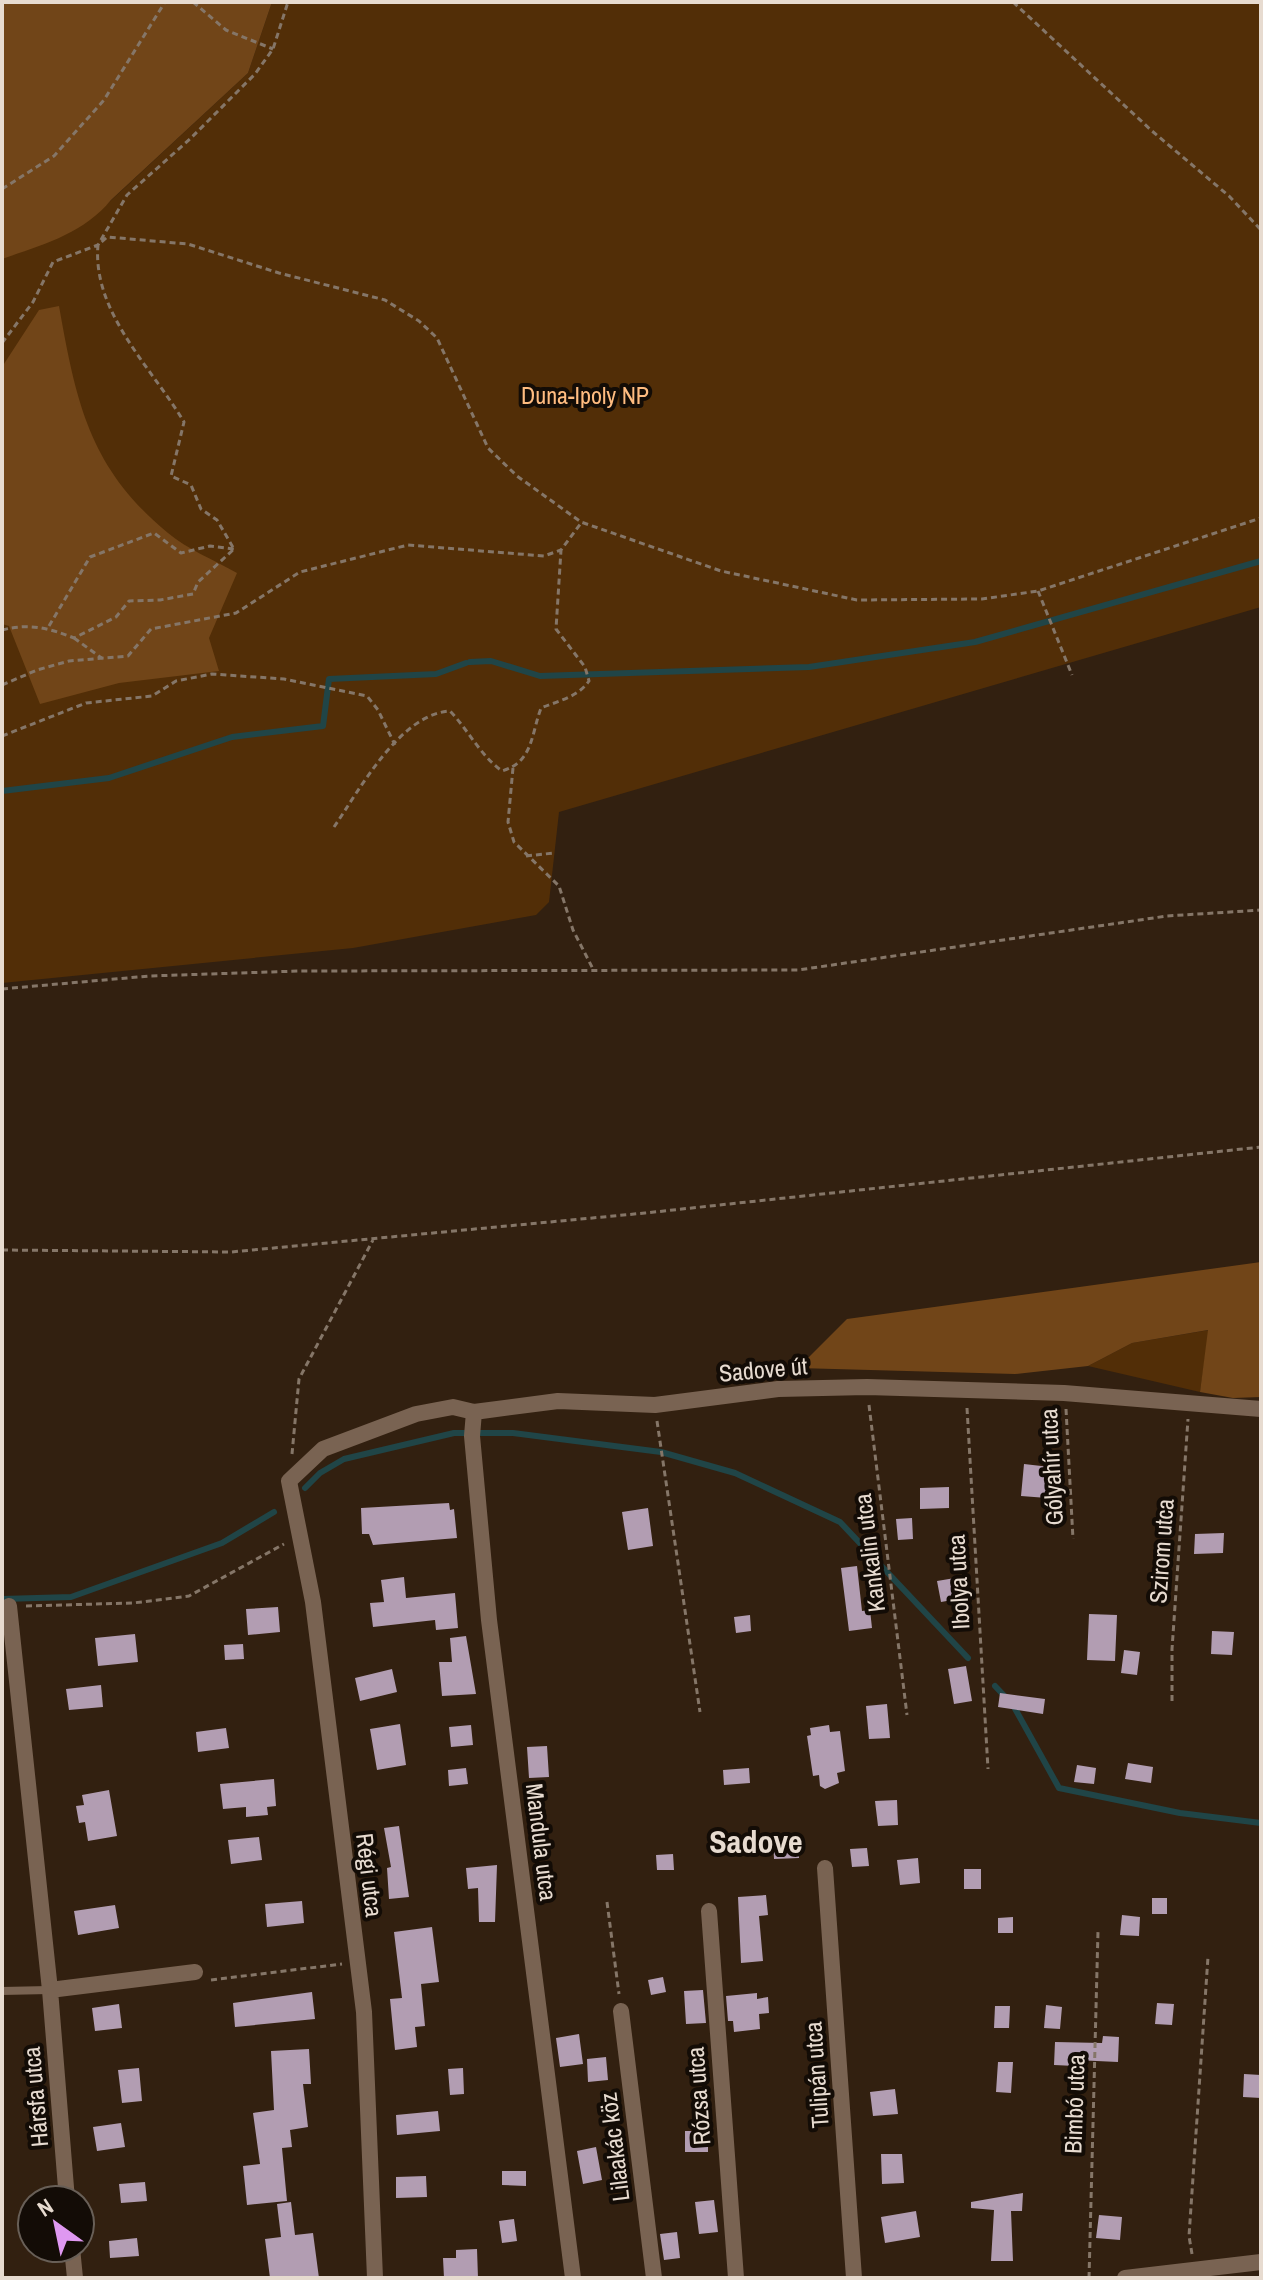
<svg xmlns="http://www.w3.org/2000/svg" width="1263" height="2280" viewBox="0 0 1263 2280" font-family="'Archivo Narrow',sans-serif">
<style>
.green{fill:#522e07}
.forest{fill:#714518}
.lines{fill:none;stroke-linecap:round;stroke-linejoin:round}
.stream{stroke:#204547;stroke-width:6}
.building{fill:#b29db2}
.path{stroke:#857668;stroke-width:3;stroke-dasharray:6 4;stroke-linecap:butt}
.service{stroke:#796352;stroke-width:8}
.minor{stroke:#796352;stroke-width:16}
.labels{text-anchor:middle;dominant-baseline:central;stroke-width:8;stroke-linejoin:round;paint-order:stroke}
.park-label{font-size:24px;fill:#ffbc80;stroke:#130c06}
.street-label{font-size:24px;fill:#e7dbd0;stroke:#130c06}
.district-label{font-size:32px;font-weight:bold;fill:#e7dbd0;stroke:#130c06}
</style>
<rect width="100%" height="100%" fill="#322010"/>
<!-- green -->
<path class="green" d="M2 2 129 166 106 205 248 73 272 2H1261V607L559 812 549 902 536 915 353 948 2 983Z
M1209 1330 1200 1392 1088 1366 1132 1343Z"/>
<!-- forest -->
<path class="forest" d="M2 2H272L248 73 111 200C83 234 42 245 2 259Z
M59 306C76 401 89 468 168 533 187 549 214 560 237 573L209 638 219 671 119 683 40 704 9 626 2 624V367L39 310Z
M1261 1262V1397L1233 1398 1200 1392 1208 1330 1132 1343 1088 1366 1015 1374 798 1368 847 1319Z"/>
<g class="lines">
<!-- stream -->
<path class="stream" d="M470 662 491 661 540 676 809 667 975 642 1261 561
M2 791 109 778 232 737 323 726 329 679 436 674 466 663
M305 1488 320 1473 344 1459 454 1433H513L661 1452 735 1473 840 1522 968 1658
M2 1599 71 1597 222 1543 274 1512
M995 1686 1013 1705 1059 1788 1180 1813 1261 1823"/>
</g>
<!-- building -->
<path class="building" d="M1024 1464 1050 1467 1047 1498 1021 1496Z
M949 1487V1508L920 1509V1488Z
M449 1503 450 1510 454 1509 457 1538 373 1545 369 1534H362L361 1508Z
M648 1508 653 1546 628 1550 622 1512Z
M912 1518 913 1539 898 1540 896 1519Z
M1224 1533 1223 1553 1194 1554 1195 1534Z
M857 1566 862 1611 870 1610 872 1628 849 1631 841 1568Z
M404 1577 406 1598 455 1593 458 1628 436 1630 435 1620 373 1627 370 1603 384 1602 381 1580Z
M955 1578 958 1599 941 1602 937 1581Z
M278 1607 280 1632 248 1635 246 1609Z
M1089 1614 1117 1615 1115 1661 1087 1660Z
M750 1615 751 1631 736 1633 734 1617Z
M1212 1631 1234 1632 1232 1655 1211 1654Z
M135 1634 138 1662 98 1666 95 1638Z
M466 1636 476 1694 442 1696 439 1662H452L450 1638Z
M243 1644 244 1659 225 1660 224 1645Z
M1124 1650 1140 1652 1137 1675 1121 1673Z
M966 1666 972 1701 954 1704 948 1669Z
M392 1669 397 1692 360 1701 355 1678Z
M101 1685 103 1707 69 1710 66 1689Z
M1000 1693 1045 1699 1043 1714 998 1707Z
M887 1704 890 1738 869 1739 866 1706Z
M400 1724 406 1765 377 1770 370 1729Z
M471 1725 473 1745 451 1747 449 1727Z
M829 1725 830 1732 840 1731 845 1771 837 1773 839 1783 825 1789 820 1786 819 1775 813 1776 807 1736 811 1735 810 1728Z
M226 1728 229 1748 198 1752 196 1732Z
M547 1746 549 1777 529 1778 527 1747Z
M1128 1763 1153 1767 1151 1783 1125 1779Z
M1077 1765 1096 1768 1094 1784 1074 1782Z
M466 1768 468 1784 449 1786 448 1770Z
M749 1768 750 1783 724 1785 723 1770Z
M274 1779 276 1806 267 1807 268 1815 246 1817V1807L223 1809 220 1784Z
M109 1790 117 1836 88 1841 85 1822 79 1823 76 1806 84 1805 82 1795Z
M897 1800 898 1825 878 1826 875 1801Z
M399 1826 409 1897 389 1899 387 1868 391 1867 384 1828Z
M259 1837 262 1860 231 1864 228 1840Z
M798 1838 799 1858 774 1859 773 1840Z
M867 1848 869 1866 852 1867 850 1849Z
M673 1854 674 1870H657L656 1855Z
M918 1858 920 1883 900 1885 897 1860Z
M497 1865 495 1922H479L478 1888 468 1889 466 1868Z
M964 1869H981V1889H964Z
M766 1895 768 1915 759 1916 763 1961 741 1963 738 1897Z
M1152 1898H1167V1914H1152Z
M302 1901 304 1923 267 1927 265 1904Z
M115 1905 119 1928 78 1935 74 1911Z
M1122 1915 1140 1917 1139 1936 1120 1935Z
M1013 1917V1933H998V1918Z
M432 1927 439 1982 421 1984 425 2026 415 2027 417 2047 395 2050 390 1999 402 1998 394 1932Z
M663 1977 666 1992 651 1995 648 1980Z
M703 1990 706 2023 686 2024 684 1991Z
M312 1992 315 2019 235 2027 233 2003Z
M757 1993V1999L768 1997 769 2013 759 2014 760 2029 734 2032 733 2021H728L726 1996Z
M1157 2003 1174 2004 1172 2025 1155 2024Z
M119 2004 122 2028 95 2031 92 2008Z
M1046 2005 1062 2007 1060 2029 1044 2028Z
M995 2006H1010L1009 2028H994Z
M579 2034 583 2064 560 2067 556 2038Z
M1103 2036 1119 2037 1118 2062 1075 2060V2066L1054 2065 1055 2042 1102 2043Z
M309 2049 311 2084H303L308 2127 290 2130 292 2147 282 2148 287 2201 247 2205 243 2166 260 2164 253 2113 274 2110 271 2051Z
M606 2057 608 2080 588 2082 587 2059Z
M998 2062H1013L1011 2093 996 2092Z
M139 2068 142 2101 122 2103 118 2070Z
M463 2068 464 2094 450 2095 448 2069Z
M1244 2074 1261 2075V2098L1243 2097Z
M895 2089 898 2114 873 2116 870 2092Z
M438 2111 440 2131 397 2135 396 2115Z
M121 2123 125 2147 97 2151 93 2127Z
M685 2131H708V2152H685Z
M596 2147 602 2180 583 2184 577 2151Z
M881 2154H902L904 2183 882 2184Z
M502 2171H526V2186L502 2185Z
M426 2176 427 2197 396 2198V2177Z
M145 2182 147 2201 121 2203 119 2184Z
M1023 2193 1022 2211H1011L1013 2261H991L994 2210 971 2208V2202Z
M714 2200 718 2232 699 2234 695 2202Z
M291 2202 295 2235 313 2233 319 2278H270L265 2239 281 2237 277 2204Z
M916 2211 920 2237 885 2243 881 2217Z
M1099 2215 1122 2217 1120 2240 1096 2238Z
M514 2219 517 2241 502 2243 499 2221Z
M677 2232 680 2258 664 2260 660 2234Z
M137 2238 139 2256 110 2258 109 2241Z
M477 2249 478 2278H444L443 2258H456V2250Z"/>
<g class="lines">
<!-- path -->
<path class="path" d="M193 2 226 30 273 49
M1013 2 1152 131 1229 196 1261 230
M2 189 54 156 104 100 165 2
M2 343 33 302 53 262 98 245 127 195 190 139 255 74 273 49 288 2
M1038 591 1072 675
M49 626 90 557 154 533 181 553 210 546 234 549
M2 630C29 623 49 628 74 638L116 617 129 601 160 600 193 594 198 582 234 549 217 520 201 509 191 485 171 476 184 422C152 368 92 312 98 245L107 237 188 244 279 273 385 300 419 321 437 338 488 448 517 476 581 522 721 571 857 600 982 599 1038 591 1261 518
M74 638 103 659
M2 685 37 670 69 661 128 656 151 629 236 613 300 572 408 545 544 556 561 550 581 523
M2 736 86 703 152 696 176 681 212 674 284 679 367 696 378 710 395 745
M513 768 508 822 514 842 559 886 573 930 593 969
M334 827C360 789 400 714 450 711 469 731 480 755 502 771 533 762 531 735 541 708 558 701 578 697 589 681L585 667 556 629 561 550
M526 856 554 853
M2 989 149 976 299 971 798 970 1167 916 1261 910
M2 1250 231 1252 645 1213 1261 1147
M869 1405 907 1715
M967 1408 988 1769
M1066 1409 1073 1539
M657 1421 700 1712
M292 1454 299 1379 373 1240
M26 1606 133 1603 189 1596 284 1544
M1172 1701V1649L1188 1419
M607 1902 619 1994
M211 1980 342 1964
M1192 2254 1189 2236 1208 1957
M1089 2278 1098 1931"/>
<!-- service -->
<path class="service" d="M2 1991 49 1990"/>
<!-- minor -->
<path class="minor" d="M474 1412 472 1436 489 1620 573 2278
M9 1606 50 1990 67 2200
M825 1868 854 2278
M709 1911 736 2278
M50 1990 195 1972
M621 2011 654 2278
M72 2248 75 2278
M375 2278 364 2012 313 1602 289 1481 323 1449 416 1414 453 1407 474 1412 558 1401 655 1405 778 1389 867 1387 1064 1393 1261 1409
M1125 2278 1261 2262"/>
</g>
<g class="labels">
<!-- park labels -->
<g class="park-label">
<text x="585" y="395">Duna-Ipoly NP</text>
</g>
<!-- street labels -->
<g class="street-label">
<text transform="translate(763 1369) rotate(-5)">Sadove út</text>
<text transform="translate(1051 1467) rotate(-93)">Gólyahír utca</text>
<text transform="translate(1161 1551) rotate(-86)">Szirom utca</text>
<text transform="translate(869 1553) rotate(-97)">Kankalin utca</text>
<text transform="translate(958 1582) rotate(-93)">Ibolya utca</text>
<text transform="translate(542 1842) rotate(83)">Mandula utca</text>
<text transform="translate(370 1875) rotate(83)">Régi utca</text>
<text transform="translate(816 2075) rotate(-94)">Tulipán utca</text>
<text transform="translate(698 2096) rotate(-94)">Rózsa utca</text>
<text transform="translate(35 2097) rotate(-95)">Hársfa utca</text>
<text transform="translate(1074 2104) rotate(-88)">Bimbó utca</text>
<text transform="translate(614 2147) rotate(-97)">Lilaakác köz</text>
</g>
<!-- district labels -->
<g class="district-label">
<text x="756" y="1841">Sadove</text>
</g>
</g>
<!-- border -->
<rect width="1263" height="2280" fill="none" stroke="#e7dbd0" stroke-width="8"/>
<!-- north arrow -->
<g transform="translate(56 2224) rotate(327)"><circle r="38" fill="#130c06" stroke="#685f57" stroke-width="2"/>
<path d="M0-6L14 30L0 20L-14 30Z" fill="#df98f1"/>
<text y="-12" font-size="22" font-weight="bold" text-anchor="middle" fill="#e7dbd0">N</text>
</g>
</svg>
